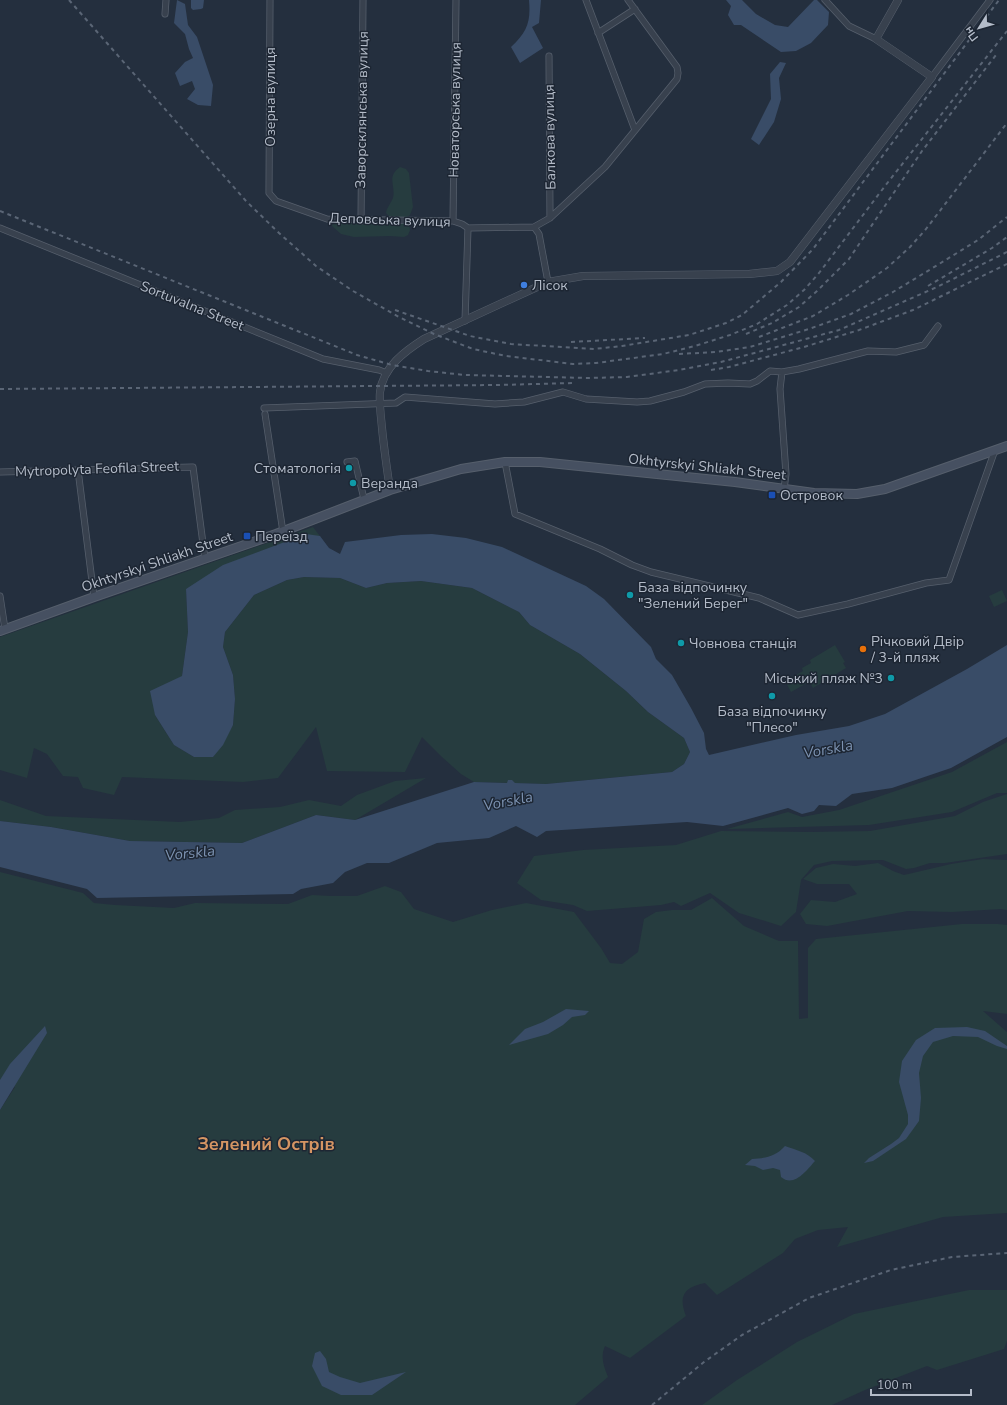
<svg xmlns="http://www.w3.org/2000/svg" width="1007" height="1405" viewBox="0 0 1007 1405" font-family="'Nunito Sans',sans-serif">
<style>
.green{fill:#263c3f}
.water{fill:#394c67}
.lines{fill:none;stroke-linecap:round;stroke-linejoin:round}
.minor-casing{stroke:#565f6c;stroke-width:7}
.tertiary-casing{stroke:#565f6c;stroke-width:8}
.secondary-casing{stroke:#565f6c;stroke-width:10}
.minor{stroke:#38414e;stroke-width:5.5}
.tertiary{stroke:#38414e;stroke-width:7}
.secondary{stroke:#465061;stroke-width:8}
.rail{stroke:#5a6575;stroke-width:2;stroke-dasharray:4 4;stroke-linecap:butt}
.shop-dot{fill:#3f7fe0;stroke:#1d2633;stroke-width:1.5}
.culture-dot{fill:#0f9aa8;stroke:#1d2633;stroke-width:1.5}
.transit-dot{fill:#1a4fb4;stroke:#1d2633;stroke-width:1.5}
.food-dot{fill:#e8710a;stroke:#1d2633;stroke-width:1.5}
.labels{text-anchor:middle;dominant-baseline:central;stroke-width:3;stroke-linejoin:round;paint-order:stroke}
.street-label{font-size:14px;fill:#b4bcc9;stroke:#1d2633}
.poi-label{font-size:14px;fill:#b4bcc9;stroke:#1d2633;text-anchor:start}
.water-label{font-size:15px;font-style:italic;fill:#7c92b1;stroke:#1d2633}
.district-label{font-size:18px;font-weight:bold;fill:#d59563;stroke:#1d2633}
</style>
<rect width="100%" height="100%" fill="#242f3e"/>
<!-- green -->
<path class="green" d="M400 167 406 169 409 173 413 207 410 215 404 219 390 217 386 213C387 207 391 203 393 198 396 185 386 177 400 167Z
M334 221 405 223 409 225 410 230 408 235 404 237 390 236 354 237 341 234 332 226Z
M313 527 329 548 320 536 186 589 188 632 182 676 155 715 174 745 194 757H213L233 725 235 699 233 675 223 647 225 632 254 595 287 580 304 577 340 578 366 588 387 583 421 581 472 588 519 612 530 625 580 654 626 691 648 712 684 738 690 752 684 764 672 772 546 784 474 782 461 774 442 757 422 737 405 772 327 771 316 727 278 778 243 782 122 777 114 795 83 788 78 777 63 776 47 754 34 748 27 778 0 770V637Z
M1002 590 1007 601 994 607 989 596Z
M835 645 845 662 843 663 846 668 813 688 805 675 809 682 791 692 785 681 803 671 802 668 811 663 810 660Z
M1007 742V793H997L952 812 869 825 727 829 788 812 802 817 839 810 952 772Z
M426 778 355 820 316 815 242 843 130 841 51 827 0 821V800L46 816 180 822 219 818 235 810 280 807 309 800 341 806 357 795 395 781Z
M1007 794V854L945 863H930L914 868 906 869 883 860 832 861 814 865 801 880 796 912 781 926 739 913 710 893 681 906 674 902 661 905 587 911 573 905 541 900 517 883 534 856 583 850 676 845 721 831 811 832 870 831 955 816 983 802Z
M983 859 1007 860V910L1001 909 952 912 908 911 827 926 806 924 800 914 811 900 835 902 857 894 849 884H817L803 879 816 868 833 864 855 866 878 863 893 871 904 875 951 864Z
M0 872 83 893 94 903 115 905 174 908 195 903 288 904 312 895 330 896H357L385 886 401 892 414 909 453 922 492 910 526 903 574 912 601 948 610 963 622 964 638 952 644 919 656 912 672 910H691L712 898 744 926 779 941H798L799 1019 808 1018V948L816 939 962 924H998L1007 925V1014L983 1011 1007 1032V1213L943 1217 837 1247 848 1227 818 1230 795 1239 783 1253 717 1295 705 1283C684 1287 678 1296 686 1316L630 1358 605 1346C600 1357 604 1367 608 1377L575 1405H0V1110L15 1087 0 1080Z
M969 1290H1007V1341L1004 1349 937 1370 927 1366 865 1390 832 1405H702L737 1380 797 1342 854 1314Z"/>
<!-- water -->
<path class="water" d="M177 0 185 4 188 25 197 37 213 85 211 106 198 105 187 99 195 89 192 81 180 86 175 73 185 62 193 58 189 49 185 34 174 23Z
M191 0H204L203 8 201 9 193 10 191 8Z
M529 0H541L539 23 532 27 543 48 520 63 511 47C527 32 531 22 529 0Z
M726 0H742L756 14 775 25 788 27 814 0H817L829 12 828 25 811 43 796 51 781 52 741 25H734L728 15 731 6Z
M780 62 786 63 779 78 781 99 774 122 759 145 751 139 771 99 770 74Z
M306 534 320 536 329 548 340 554 345 542 401 535 432 534 466 538 502 547 586 586 604 599 651 647 656 659 672 675 691 708 704 733 706 749 709 755 796 735 849 726 885 714 967 669 1007 645V737L951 768 892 788 852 794 836 806 819 805 814 811 802 814 788 808 723 826 687 822 546 831 537 837 516 826 489 838 437 843 389 863H367L345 872 333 883 301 889 293 894 97 898 87 889 0 867V821L51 827 130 841 242 843 316 815 355 820 474 782 507 783 508 780H512L515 783 546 784 672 772 684 764 690 752 684 738 648 712 626 691 580 654 530 625 519 612 472 588 421 581 387 583 366 588 340 578 304 577 287 580 254 595 225 632 223 647 233 675 235 699 233 725 223 745 213 757H194L174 745 155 715 150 691 182 676 188 632 186 589 223 565Z
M566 1009 589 1011 585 1015 572 1017 563 1025 548 1034 509 1045 525 1029 543 1022Z
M45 1026 47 1033 0 1110V1080L10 1064Z
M967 1027 985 1031 1007 1046V1049L997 1046 978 1037 953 1036 933 1042 923 1056 919 1073 921 1098 919 1121 906 1139 873 1161 864 1163 869 1158 891 1144 899 1138 908 1124V1115L899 1082 902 1061 916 1040 935 1028Z
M785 1146C796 1150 807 1152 815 1161 807 1170 794 1188 781 1177L780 1170 773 1168 763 1170 755 1166 745 1165 752 1159C766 1158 775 1157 785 1146Z
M320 1351 326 1359 329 1372 340 1377 360 1383 406 1372 372 1395H341L322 1386 312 1366 315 1353Z"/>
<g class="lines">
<!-- minor casing -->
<g class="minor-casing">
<path id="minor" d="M270 0 269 193 276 201 327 219 453 221 462 224 468 228 534 227 550 218 605 167 677 79 678 73 677 67 628 0
M586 0 635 130
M825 0 849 26 876 39
M165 14 166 0
M598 33 635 9
M549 56 550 218
M932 77 990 0
M361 221 363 0
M453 221 456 0
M534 227 539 234 548 282
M0 228 323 359 379 370 387 373
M465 321 468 228
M782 372 780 389 786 474 784 489
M264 408 396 403 405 397 495 404 524 402 563 392 586 399 637 402 650 401 684 392 705 384 728 383 750 384 757 381 770 371 782 372 799 369 868 351 896 352 924 345 938 326
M265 414 283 532
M347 462 355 461 364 499
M505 462 515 514 600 549 632 565 651 572 759 598 798 615 848 604 926 583 949 580 995 450
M78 470 94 597
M0 472 193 467 205 559
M0 596 5 629"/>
</g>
<!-- tertiary casing -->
<g class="tertiary-casing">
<path id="tertiary" d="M390 490C387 469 384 449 382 428 381 417 379 403 380 392 383 367 405 351 424 339L548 282 583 276 749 274 777 271 790 262 932 77 876 39 898 0"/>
</g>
<!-- secondary casing -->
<g class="secondary-casing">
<path id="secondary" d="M0 631 94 597 276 534 390 490 461 469 505 462H540L735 482 814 493 857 494 885 489 1007 446"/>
</g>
<!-- minor -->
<use href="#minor" class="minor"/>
<!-- tertiary -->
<use href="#tertiary" class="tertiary"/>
<!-- secondary -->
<use href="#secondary" class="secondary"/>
<!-- rail -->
<path class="rail" d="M69 0 246 201 279 233 316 266 353 291 399 317 434 334 473 349 506 356 573 364 596 363 663 354 695 346 730 335 757 324 787 305 804 290 819 273 885 186 1007 31
M0 211 357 355 392 365 428 371 465 375 589 378 627 377 679 370 721 362 839 330 937 287 1007 252
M928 286 992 248 1007 237
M395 310 470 336 511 344 594 349 622 346 689 335 726 323 742 315 781 282 813 249 999 0
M746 334 772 323 799 307 817 291 849 259 922 151 996 55
M759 337 813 316 848 295 887 268 910 247 926 229 1007 123
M571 342 645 338
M679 354 716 352 750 347 809 329 851 314 893 292 931 269 978 240 1007 217
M711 370 729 367 804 347 859 330 913 310 1007 264
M0 389 499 385 574 383
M652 1405 704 1362 742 1335 809 1298 891 1270 919 1264 952 1257 1007 1253"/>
</g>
<!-- markers -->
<circle class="shop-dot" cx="524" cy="285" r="4"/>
<g class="culture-dot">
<circle cx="349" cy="468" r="4"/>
<circle cx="353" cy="483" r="4"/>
<circle cx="630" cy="595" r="4"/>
<circle cx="681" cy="643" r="4"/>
<circle cx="891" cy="678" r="4"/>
<circle cx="772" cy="696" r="4"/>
</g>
<g class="transit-dot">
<rect x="768" y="491" width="8" height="8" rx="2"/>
<rect x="243" y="532" width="8" height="8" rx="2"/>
</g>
<circle class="food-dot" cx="863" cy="649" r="4"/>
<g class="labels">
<!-- street labels -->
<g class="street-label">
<text transform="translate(270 97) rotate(-90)">Озерна вулиця</text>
<text transform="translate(362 110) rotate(-89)">Заворсклянська вулиця</text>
<text transform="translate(455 110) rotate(-89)">Новаторська вулиця</text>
<text transform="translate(550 137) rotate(-91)">Балкова вулиця</text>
<text transform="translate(390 220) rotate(2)">Деповська вулиця</text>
<text transform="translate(192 306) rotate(22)">Sortuvalna Street</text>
<text transform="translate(707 467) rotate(6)">Okhtyrskyi Shliakh Street</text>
<text transform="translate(97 469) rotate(-2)">Mytropolyta Feofila Street</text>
<text transform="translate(157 562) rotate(-19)">Okhtyrskyi Shliakh Street</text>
</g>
<!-- poi labels -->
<g class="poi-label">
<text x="532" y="285">Лісок</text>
<text x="341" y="468" text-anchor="end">Стоматологія</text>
<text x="361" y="483">Веранда</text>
<text x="780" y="495">Островок</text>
<text x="255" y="536">Переїзд</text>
<text x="638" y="587">База відпочинку<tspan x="638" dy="16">"Зелений Берег"</tspan></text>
<text x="871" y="641">Річковий Двір<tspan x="871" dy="16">/ 3-й пляж</tspan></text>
<text x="689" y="643">Човнова станція</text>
<text x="883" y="678" text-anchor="end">Міський пляж №3</text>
<text x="772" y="711" text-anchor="middle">База відпочинку<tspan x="772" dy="16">"Плесо"</tspan></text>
</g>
<!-- water labels -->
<g class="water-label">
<text transform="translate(828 749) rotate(-10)">Vorskla</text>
<text transform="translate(508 801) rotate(-11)">Vorskla</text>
<text transform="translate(190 853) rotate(-6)">Vorskla</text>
</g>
<!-- district labels -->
<g class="district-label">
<text x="266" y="1144">Зелений Острів</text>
</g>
</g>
<!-- north arrow -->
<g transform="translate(979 28) rotate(233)" stroke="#1d2633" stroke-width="3" paint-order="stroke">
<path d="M0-3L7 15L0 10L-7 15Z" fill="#b4bcc9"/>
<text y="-6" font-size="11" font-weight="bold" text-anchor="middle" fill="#b4bcc9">Пн</text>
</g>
<!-- scale -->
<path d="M871 1389v6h100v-6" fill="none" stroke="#b4bcc9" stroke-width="2"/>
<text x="877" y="1389" font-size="12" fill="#b4bcc9" stroke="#1d2633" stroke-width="3" paint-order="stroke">100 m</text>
</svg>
